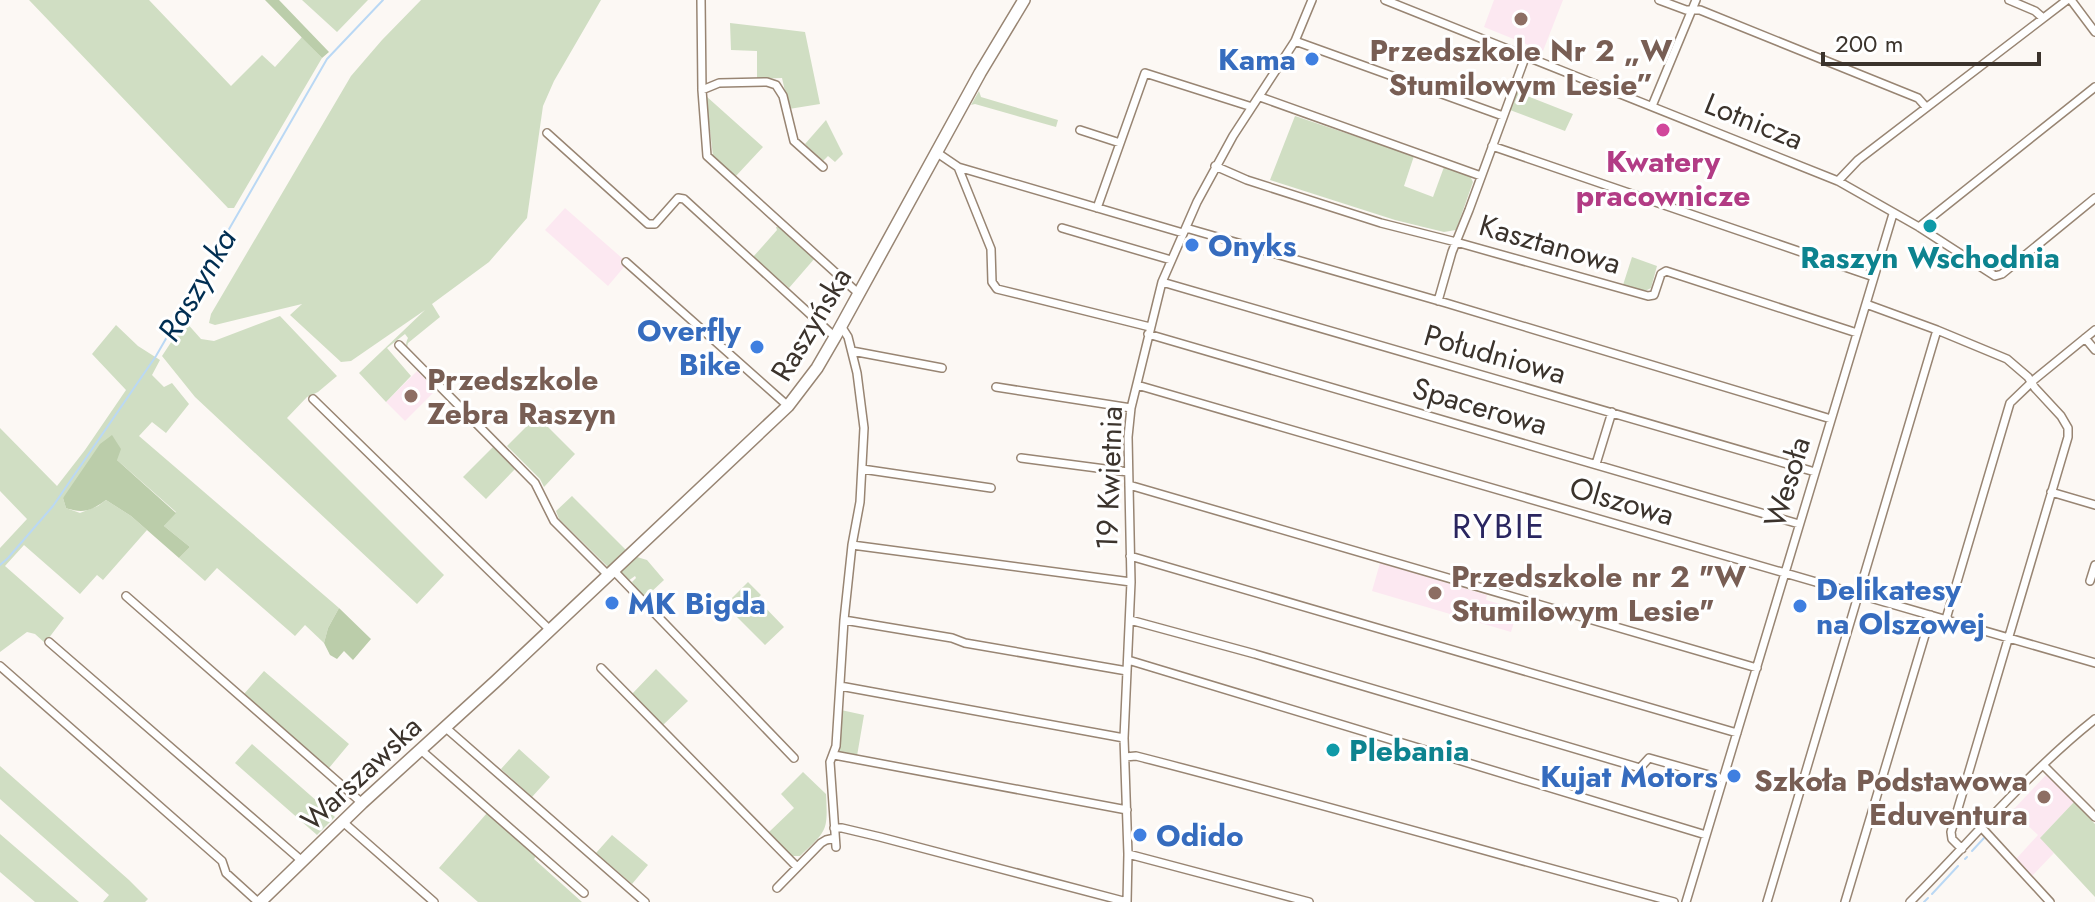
<svg xmlns="http://www.w3.org/2000/svg" width="2095" height="902" viewBox="0 0 2095 902" font-family="Jost,sans-serif">
<style>
.education{fill:#fce8f1}
.green{fill:#d0dec3}
.forest{fill:#bbcdaa}
.lines{fill:none;stroke-linecap:round;stroke-linejoin:round}
.stream{stroke:#bad8f4;stroke-width:2}
.street-casing{stroke:#988573;stroke-width:10}
.secondary-casing{stroke:#988573;stroke-width:14}
.street{stroke:#fff;stroke-width:7}
.secondary{stroke:#fff;stroke-width:11}
.education-dot{fill:#8d6e63;stroke:#fff;stroke-width:3}
.shop-dot{fill:#3f7fe0;stroke:#fff;stroke-width:3}
.hotel-dot{fill:#d1479c;stroke:#fff;stroke-width:3}
.culture-dot{fill:#0f9aa8;stroke:#fff;stroke-width:3}
.labels{text-anchor:middle;dominant-baseline:central;stroke-width:6;stroke-linejoin:round;paint-order:stroke}
.education-label{font-size:30px;font-weight:bold;fill:#785e54;stroke:#fff;text-anchor:start}
.shop-label{font-size:30px;font-weight:bold;fill:#366cbe;stroke:#fff;text-anchor:start}
.street-label{font-size:30px;fill:#3b332c;stroke:#fff}
.hotel-label{font-size:30px;font-weight:bold;fill:#b23c85;stroke:#fff}
.culture-label{font-size:30px;font-weight:bold;fill:#0d838f;stroke:#fff}
.water-label{font-size:32px;font-style:italic;fill:#002e52;stroke:#fff}
.quarter-label{font-size:34px;letter-spacing:2px;fill:#2a2660;stroke:#fff}
</style>
<rect width="100%" height="100%" fill="#fcf8f4"/>
<!-- education -->
<path class="education" d="M1494 0H1563L1543 51 1484 27Z
M565 208 623 259 620 263 624 267 608 286 545 230Z
M417 371 436 390 405 421 386 402Z
M1380 563 1487 595 1486 600 1518 609 1511 632 1372 591Z
M2046 775 2074 802 2041 837 2054 853 2032 876 2016 859 2038 835 2012 811Z"/>
<!-- green -->
<path class="green" d="M29 0H149L231 86 262 55 275 67 302 37 322 58 234 208H228Z
M302 0H368L337 32Z
M421 0H601L554 81 543 106 527 218 489 262 432 304 440 317 408 343 407 347 414 354 413 356C407 349 404 346 408 338L405 334 387 348 411 376 386 402 359 373 425 310 351 361 341 362 290 315 302 304 215 325 209 323 211 314 351 76 382 40Z
M730 23 805 32 820 104 789 109 782 78 757 79V51L731 50Z
M979 91 981 97 1058 120 1056 127 975 104 971 105Z
M1517 92 1573 114 1565 131 1510 110Z
M706 96 763 147 735 177 713 156Z
M1295 116 1414 156 1404 186 1433 197 1444 167 1470 176 1473 182 1456 230 1444 232 1395 220 1270 180Z
M826 120 843 154 835 162 828 156 823 161 805 144Z
M779 226 815 258 789 288 753 257 777 230 776 227Z
M1632 257 1657 266 1651 288 1645 291 1623 285Z
M280 316 337 376 318 392 307 397 287 418 444 575 417 604 195 397 162 356 185 321 201 339 214 341Z
M116 325 138 346 160 360 152 375 164 387 172 383 189 404 166 433 152 422 139 436 339 608 328 628 324 643 305 625 295 636 217 568 205 581 179 558 190 547 164 526 176 512 117 460 63 498 66 508 80 513 98 506 106 500 131 516 147 530 103 580 97 575 80 594 24 545 5 566 64 618 45 643 35 634 27 632 0 652V548L27 519 0 491V428L57 486 85 450 126 390 92 354Z
M537 416 575 454 544 487 540 479 507 446Z
M493 447 515 469 486 499 463 477Z
M572 496 626 550 608 567 559 519 556 511Z
M637 557 647 560 664 580 649 594V602L634 587 635 586 632 582 636 578 635 576 628 581 620 573Z
M748 582 761 595 757 599 784 627 765 645 725 605Z
M656 669 688 701 663 725 632 694Z
M264 671 349 744 329 768 244 694Z
M841 710 864 715 857 756 840 752 839 750Z
M252 744 335 817 317 835 235 763Z
M519 749 550 777 532 797 501 769Z
M0 766 129 880 148 899 145 902H103L109 895 0 799Z
M803 772 826 794C828 832 827 830 800 856H792L769 832 794 808 781 794Z
M2074 802 2095 824V897L2040 838Z
M487 813 536 856 534 859 582 902H478L439 868Z
M0 834 79 902H35L0 872Z
M612 835 648 865 632 884 596 853Z"/>
<!-- forest -->
<path class="forest" d="M265 0H279L329 52 322 58Z
M112 435 121 449 117 460 176 513 164 526 190 547 179 558 131 516 106 500C91 511 83 514 66 508L63 498 100 444Z
M339 608 371 639 353 660 344 651 337 659 330 655 324 643 328 628Z"/>
<g class="lines">
<!-- stream -->
<path class="stream" d="M0 565 8 558 53 506 156 356 327 59 383 0
M1972 851 1984 838
M1965 859 1967 857
M1932 894 1958 866
M1924 902 1928 898"/>
<!-- street casing -->
<g class="street-casing">
<path id="street" d="M701 0 702 90 707 156 858 293
M1385 0 1838 181 1919 227 1995 276 2002 274 2095 198
M1659 0 1686 10H1700L1918 98 1926 107
M2009 0 2035 11 2043 18
M2071 0 2095 32
M1295 41 1503 116
M702 90 719 83 767 82 776 85 783 96 794 141 823 167
M1260 97 1481 176
M1652 106 1696 0
M1080 130 1120 143
M547 133 648 224H655L678 198 684 199 835 337
M1492 146 1874 277
M936 152 958 167 1183 233
M1215 166 1247 180 1381 223 1456 242 1648 296 1654 295 1661 274 1666 271 1857 333
M958 167 991 249 992 282 997 289 1150 327
M1838 181 1858 160 2067 0
M1097 208 1145 73 1252 107
M1919 227 2095 87
M1062 228 1171 260
M1186 228 1446 303 1831 419
M626 262 788 406
M1162 282 1815 472
M1438 301 1452 252 1469 210 1526 55
M1866 304 1937 330 2007 359 2028 377 2035 388 2061 416 2068 428V437L1951 832 1952 839 1962 849
M1148 334 1799 524
M2085 338 2095 350
M399 345 535 483 554 521 609 576
M852 351 942 368
M1137 385 2095 663
M996 387 1131 408
M313 399 550 630
M1021 458 1128 472
M1596 464 1612 412
M862 469 991 488
M1129 485 1757 668
M2051 492 2095 505
M852 545 1131 582
M1130 556 1737 733
M614 571 794 758
M2090 581 2095 565
M126 596 362 803
M1946 619 2010 403 2035 379 2095 330
M844 620 952 638 965 643 1127 671
M1130 620 1255 654 1640 768 1649 758 1723 779
M49 642 302 861
M1128 660 1706 835
M0 666 222 861 226 873 258 902
M601 668 797 867
M840 686 1124 738
M446 728 645 902
M422 751 584 893
M834 755 1127 810
M1125 757 1136 756C1316 802 1494 854 1674 902
M2043 765 2095 817
M343 822 434 902
M834 828H842L880 837 1127 902 1128 854 1124 738 1131 582 1128 437 1131 408 1162 282 1197 202 1233 136 1295 41 1312 0
M1982 828 2050 902
M836 847 830 762 836 746 844 620 852 545 860 502 864 428 857 373 848 337 841 326
M1128 854 1309 902
M777 888 821 843 826 840 835 838
M1686 902 1893 214
M1767 902 1937 330
M1845 902 1931 615
M1910 902C1971 841 2027 773 2095 719"/>
</g>
<!-- secondary casing -->
<g class="secondary-casing">
<path id="secondary" d="M260 902 362 803 496 681 788 406 817 368 835 337 980 73 1024 0"/>
</g>
<!-- street -->
<use href="#street" class="street"/>
<!-- secondary -->
<use href="#secondary" class="secondary"/>
</g>
<!-- markers -->
<g class="education-dot">
<circle cx="1521" cy="19" r="8"/>
<circle cx="411" cy="396" r="8"/>
<circle cx="1435" cy="593" r="8"/>
<circle cx="2044" cy="797" r="8"/>
</g>
<g class="shop-dot">
<circle cx="1312" cy="59" r="8"/>
<circle cx="1192" cy="245" r="8"/>
<circle cx="757" cy="347" r="8"/>
<circle cx="612" cy="603" r="8"/>
<circle cx="1800" cy="606" r="8"/>
<circle cx="1734" cy="776" r="8"/>
<circle cx="1140" cy="835" r="8"/>
</g>
<circle class="hotel-dot" cx="1663" cy="130" r="8"/>
<g class="culture-dot">
<circle cx="1930" cy="226" r="8"/>
<circle cx="1333" cy="750" r="8"/>
</g>
<g class="labels">
<!-- education labels -->
<g class="education-label">
<text x="1521" y="50" text-anchor="middle">Przedszkole Nr 2 „W<tspan x="1521" dy="34">Stumilowym Lesie”</tspan></text>
<text x="427" y="379">Przedszkole<tspan x="427" dy="34">Zebra Raszyn</tspan></text>
<text x="1451" y="576">Przedszkole nr 2 "W<tspan x="1451" dy="34">Stumilowym Lesie"</tspan></text>
<text x="2028" y="780" text-anchor="end">Szkoła Podstawowa<tspan x="2028" dy="34">Eduventura</tspan></text>
</g>
<!-- shop labels -->
<g class="shop-label">
<text x="1296" y="59" text-anchor="end">Kama</text>
<text x="1208" y="245">Onyks</text>
<text x="741" y="330" text-anchor="end">Overfly<tspan x="741" dy="34">Bike</tspan></text>
<text x="1816" y="589">Delikatesy<tspan x="1816" dy="34">na Olszowej</tspan></text>
<text x="628" y="603">MK Bigda</text>
<text x="1718" y="776" text-anchor="end">Kujat Motors</text>
<text x="1156" y="835">Odido</text>
</g>
<!-- street labels -->
<g class="street-label">
<text transform="translate(1754 121) rotate(22)">Lotnicza</text>
<text transform="translate(1550 244) rotate(16)">Kasztanowa</text>
<text transform="translate(811 324) rotate(-59)">Raszyńska</text>
<text transform="translate(1495 354) rotate(16)">Południowa</text>
<text transform="translate(1480 406) rotate(16)">Spacerowa</text>
<text transform="translate(1109 478) rotate(-88)">19 Kwietnia</text>
<text transform="translate(1787 482) rotate(-73)">Wesoła</text>
<text transform="translate(1622 501) rotate(16)">Olszowa</text>
<text transform="translate(361 773) rotate(-43)">Warszawska</text>
</g>
<!-- hotel labels -->
<g class="hotel-label">
<text x="1663" y="161">Kwatery<tspan x="1663" dy="34">pracownicze</tspan></text>
</g>
<!-- culture labels -->
<g class="culture-label">
<text x="1930" y="257">Raszyn Wschodnia</text>
<text x="1349" y="750" text-anchor="start">Plebania</text>
</g>
<!-- water labels -->
<g class="water-label">
<text transform="translate(197 285) rotate(-60)">Raszynka</text>
</g>
<!-- quarter labels -->
<g class="quarter-label">
<text x="1499" y="526">RYBIE</text>
</g>
</g>
<!-- scale -->
<path d="M1823 52v12h216v-12" fill="none" stroke="#3b332c" stroke-width="4"/>
<text x="1835" y="52" font-size="24" fill="#3b332c" stroke="#ffffff" stroke-width="6" paint-order="stroke">200 m</text>
</svg>
